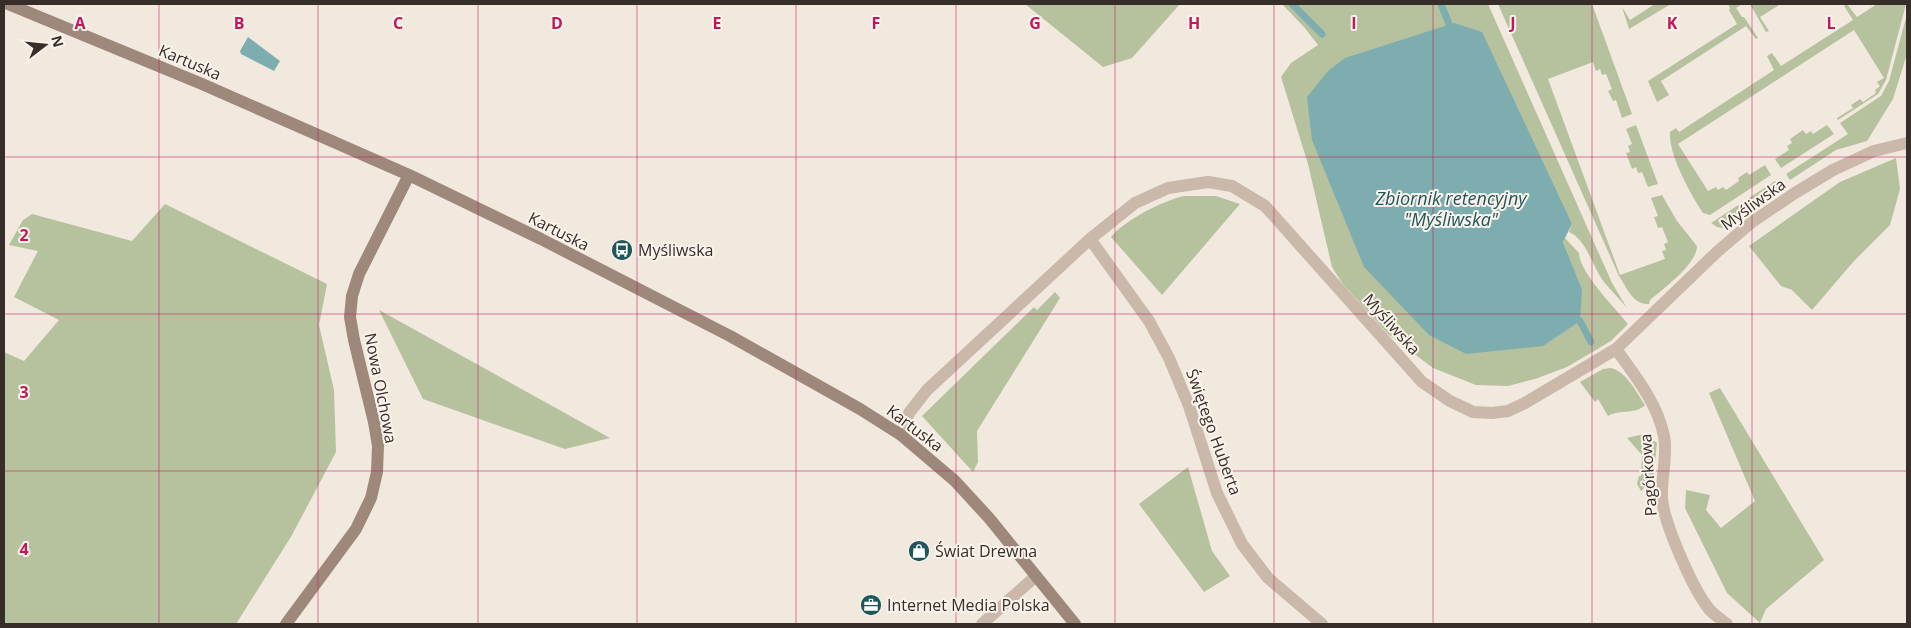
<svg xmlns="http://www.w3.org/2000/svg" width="1911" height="628" viewBox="0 0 1911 628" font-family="'Open Sans',sans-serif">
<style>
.green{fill:#b6c19e}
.water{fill:#7eadaf}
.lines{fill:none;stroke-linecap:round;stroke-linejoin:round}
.stream{stroke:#7eadaf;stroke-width:7}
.street{stroke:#cab8aa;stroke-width:12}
.secondary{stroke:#9e887b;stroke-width:12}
.grid{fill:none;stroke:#c2185b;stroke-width:1;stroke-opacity:0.55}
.labels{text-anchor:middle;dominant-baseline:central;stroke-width:4;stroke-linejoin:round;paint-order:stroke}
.street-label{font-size:16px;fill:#382e29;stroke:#faf3eb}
.poi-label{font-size:16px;fill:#382e29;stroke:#faf3eb;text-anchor:start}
.water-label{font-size:18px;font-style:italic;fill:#1f5659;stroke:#faf3eb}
.grid-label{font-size:16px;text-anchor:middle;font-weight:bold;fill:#c2185b;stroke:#faf3eb;stroke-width:4;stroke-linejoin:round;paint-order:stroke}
</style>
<rect width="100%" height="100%" fill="#f2e9de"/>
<!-- green -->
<path class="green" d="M1025 4H1180L1132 58 1103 67Z
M1282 4H1488L1612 283 1627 308C1620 299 1611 291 1604 282 1592 266 1587 240 1569 232L1572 224 1454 23 1582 289 1563 242 1565 238 1579 253C1579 272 1616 309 1628 324L1611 341 1567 367 1535 379 1508 386 1476 385 1433 368 1388 334 1342 283 1332 267 1308 164 1281 77 1291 63 1318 45 1304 27Z
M1498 4H1592L1632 114 1622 118 1616 100 1613 101 1608 91 1612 89 1606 74 1602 75 1600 69 1596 71 1593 62 1548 79 1620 275 1665 259 1662 251 1666 250 1664 244 1668 242 1662 227 1658 228 1654 217 1658 216 1651 198 1662 195 1677 221 1697 246C1697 264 1663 289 1650 300L1649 304C1633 305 1627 288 1619 276Z
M1655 4H1671L1629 29 1622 7 1630 20Z
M1728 4H1742L1736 8 1742 17H1744L1758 38 1756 39 1746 26 1661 81 1669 95 1657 102 1648 81 1737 24 1729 10 1730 8Z
M1750 4H1781L1760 17 1769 31 1766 32Z
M1847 4 1857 17 1877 4H1906L1886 80 1878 94 1838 120 1837 118 1853 108 1851 105 1860 99 1863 102 1876 93 1875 90 1880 86 1877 82 1884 78 1854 30 1678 144 1708 191 1716 187 1718 190 1723 187 1726 190 1739 181 1738 178 1747 172 1749 175 1765 165 1771 175 1710 215 1703 213C1691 195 1668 154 1670 132L1676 128 1679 132 1774 70 1767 56 1772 53 1781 66 1853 20 1844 6Z
M1907 14V54L1893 99 1867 141 1836 150 1790 180 1786 174 1848 134 1840 123 1881 96 1889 81Z
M1636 125 1658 184 1648 187 1642 172 1638 173 1636 167 1632 169 1626 153 1630 152 1628 146 1632 144 1626 129Z
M1827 125 1834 134 1781 168 1775 159 1789 150 1787 146 1792 143 1790 139 1803 130 1806 134 1811 131 1813 134Z
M1896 158 1900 189 1890 225 1854 261 1812 310 1792 290 1781 286 1749 246 1840 182Z
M1775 181 1779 187 1760 200 1738 221 1722 228 1717 227 1711 223Z
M1184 196H1216L1240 204 1162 295 1111 237C1125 220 1162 201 1184 196Z
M165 204 327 284 319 325 334 390 336 452 292 535 236 624H4V352L24 361 59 320 14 297 38 251 9 245 23 220 32 214 132 241Z
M1055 292 1060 298 977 431 978 462 973 472 922 416 1034 307 1037 310Z
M379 310 610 438 565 449 423 399Z
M1611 368C1627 372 1636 392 1645 405 1635 415 1620 409 1608 416L1598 399 1595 402 1580 382 1603 369Z
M1720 388 1824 560 1766 609 1760 623 1727 593 1685 508 1686 490 1710 495 1706 510 1721 528 1755 501 1709 393Z
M1644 434 1657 443 1653 481 1641 491 1637 484 1639 476H1641L1642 455 1627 438Z
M1188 467 1212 551 1230 576 1204 592 1139 504Z"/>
<!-- water -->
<path class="water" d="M1454 23 1482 32 1572 224 1563 242 1582 289 1580 321 1543 346 1466 354 1429 335 1364 267 1312 140 1307 97 1328 71 1345 58Z
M248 37 280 61 274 71 241 54 240 51Z"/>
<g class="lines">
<!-- stream -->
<path class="stream" d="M1292 4 1322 34
M1441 4 1449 24
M1580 321 1591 342"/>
<!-- street -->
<path class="street" d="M1090 239 1149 321 1169 358 1189 406 1217 493 1242 544 1268 578 1322 624
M1616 349C1635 376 1657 402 1664 436 1668 455 1661 477 1662 497 1663 522 1693 589 1709 609 1714 615 1721 619 1727 624
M901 435 909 413 927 390 1090 239 1135 203 1168 188 1208 182 1232 186 1265 206 1422 382 1450 401 1473 412 1492 413 1508 411 1525 403 1616 349 1718 251 1752 222 1795 193 1833 170 1874 151 1907 143
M982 624 1036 576"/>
<!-- secondary -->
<path class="secondary" d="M8 4 202 84 409 175 541 239 730 336 860 409 901 435 955 481 989 518 1075 624
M286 624 356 529 371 498 377 472 378 446 374 422 354 340 350 317 352 296 359 274 409 175"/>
</g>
<!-- grid -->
<path class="grid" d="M159 4V624M318 4V624M478 4V624M637 4V624M796 4V624M956 4V624M1115 4V624M1274 4V624M1433 4V624M1592 4V624M1752 4V624M4 157H1907M4 314H1907M4 471H1907"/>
<!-- icons -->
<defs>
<g id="bus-disc" transform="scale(1.125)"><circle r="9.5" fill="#1f5659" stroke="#faf3eb"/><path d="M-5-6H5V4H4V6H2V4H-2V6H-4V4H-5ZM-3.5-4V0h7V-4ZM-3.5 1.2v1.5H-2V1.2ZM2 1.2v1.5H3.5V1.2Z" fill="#fff"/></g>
<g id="shop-disc" transform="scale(1.125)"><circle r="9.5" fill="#1f5659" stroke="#faf3eb"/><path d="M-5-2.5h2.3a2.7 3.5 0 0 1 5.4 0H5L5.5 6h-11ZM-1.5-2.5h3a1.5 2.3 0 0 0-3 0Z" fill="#fff"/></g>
<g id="office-disc" transform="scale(1.125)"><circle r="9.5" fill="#1f5659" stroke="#faf3eb"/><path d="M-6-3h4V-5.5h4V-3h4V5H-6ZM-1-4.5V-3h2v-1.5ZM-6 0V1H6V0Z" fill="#fff"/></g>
</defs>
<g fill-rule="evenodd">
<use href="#bus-disc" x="622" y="250"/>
<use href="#shop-disc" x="919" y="551"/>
<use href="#office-disc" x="871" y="605"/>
</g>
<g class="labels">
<!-- street labels -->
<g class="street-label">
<text transform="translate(190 62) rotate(23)">Kartuska</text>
<text transform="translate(1753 204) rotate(-36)">Myśliwska</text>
<text transform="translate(559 231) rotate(27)">Kartuska</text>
<text transform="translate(1392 324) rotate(48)">Myśliwska</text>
<text transform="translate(381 388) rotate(79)">Nowa Olchowa</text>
<text transform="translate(915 428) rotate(37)">Kartuska</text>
<text transform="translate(1214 432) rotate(70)">Świętego Huberta</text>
<text transform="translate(1648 475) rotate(-94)">Pagórkowa</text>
</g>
<!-- poi labels -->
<g class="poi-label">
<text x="638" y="250">Myśliwska</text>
<text x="935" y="551">Świat Drewna</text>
<text x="887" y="605">Internet Media Polska</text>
</g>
<!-- water labels -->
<g class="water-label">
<text x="1451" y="198">Zbiornik retencyjny<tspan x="1451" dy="21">"Myśliwska"</tspan></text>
</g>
</g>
<g class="grid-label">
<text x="80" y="29">A</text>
<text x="239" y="29">B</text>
<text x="398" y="29">C</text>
<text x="557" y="29">D</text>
<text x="717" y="29">E</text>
<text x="876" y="29">F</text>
<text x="1035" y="29">G</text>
<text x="1194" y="29">H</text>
<text x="1354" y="29">I</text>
<text x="1513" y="29">J</text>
<text x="1672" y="29">K</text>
<text x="1831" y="29">L</text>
<text x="24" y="241">2</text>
<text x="24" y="398">3</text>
<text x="24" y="555">4</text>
</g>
<!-- border -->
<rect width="1911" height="628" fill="none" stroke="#382e29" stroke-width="10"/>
<!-- north arrow -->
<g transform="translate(45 45) rotate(74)" stroke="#faf3eb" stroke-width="4" paint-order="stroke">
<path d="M0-4L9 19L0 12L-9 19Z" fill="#382e29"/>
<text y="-8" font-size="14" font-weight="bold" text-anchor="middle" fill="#382e29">N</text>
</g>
</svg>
